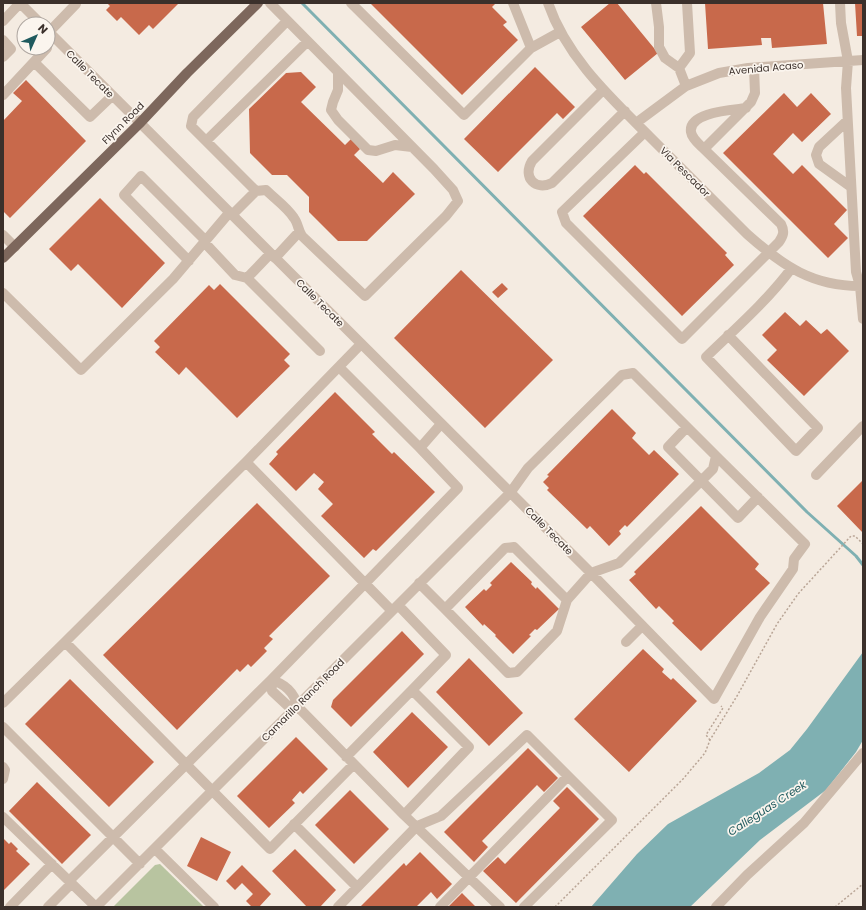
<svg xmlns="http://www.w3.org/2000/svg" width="866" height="910" viewBox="0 0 866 910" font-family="Poppins,sans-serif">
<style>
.green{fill:#b8c4a0}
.water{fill:#7fb0b2}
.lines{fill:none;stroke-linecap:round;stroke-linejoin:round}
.stream{stroke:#7fb0b2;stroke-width:3}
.building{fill:#c8694b}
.path{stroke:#b9a596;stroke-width:1.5;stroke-dasharray:2 2;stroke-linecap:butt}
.minor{stroke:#cdbbac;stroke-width:10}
.major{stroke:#7d675c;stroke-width:10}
.labels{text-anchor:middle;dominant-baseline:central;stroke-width:3.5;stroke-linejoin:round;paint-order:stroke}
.street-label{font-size:10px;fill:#3b302b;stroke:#fbf5ee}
.water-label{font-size:11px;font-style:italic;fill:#1f5a5e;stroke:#fbf5ee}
</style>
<rect width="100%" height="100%" fill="#f4ebe1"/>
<!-- green -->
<path class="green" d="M160 864 204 907H113L155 865Z"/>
<!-- water -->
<path class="water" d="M863 652V740L856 752 826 790 760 840 690 907H591L637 854 668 824 759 773 790 750 807 729Z"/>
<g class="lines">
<!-- stream -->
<path class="stream" d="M302 3 807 512 856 556 863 565"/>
</g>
<!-- building -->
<path class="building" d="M107 3H179L153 29 149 25 139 35 121 17 117 21 106 10 110 6Z
M370 3H496L492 7 507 22 503 25 518 40 462 95Z
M610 3H617L658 53 625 80 581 27Z
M705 3H823L827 44 772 48 771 38H761L762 45 708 49Z
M855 3H863V36H857Z
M535 67 575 107 563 119 557 113 498 172 464 139Z
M301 72 316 87 301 102 345 145 351 139 360 149 354 155 383 183 393 172 415 194 367 241H338L309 212V197L287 175H272L250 153 249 109 286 73Z
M26 80 86 141 10 218 3 211V121L22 101 13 93Z
M784 93 797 107 811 93 831 114 802 142 793 133 773 154 793 174 802 165 847 210 834 224 848 238 828 258 723 153Z
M635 165 644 174 646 172 727 253 725 255 734 265 682 316 583 216Z
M100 198 165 263 122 308 78 264 71 271 49 249Z
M461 270 553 360 485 428 394 338Z
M502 283 508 289 498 298 492 292Z
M220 284 290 354 284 360 290 366 237 418 186 367 179 375 155 352 160 347 154 341 209 285 214 290Z
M785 312 800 326 806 320 821 334 827 329 849 351 804 396 767 360 777 350 762 335Z
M335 392 375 432 372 434 392 454 394 452 435 492 376 551 373 549 364 558 321 516 333 504 318 489 324 482 314 473 296 491 269 464 278 454 276 452Z
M612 409 636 433 632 438 649 455 654 450 679 474 627 527 625 525 619 531 621 534 609 546 590 526 587 529 547 490 549 488 543 482 549 476 547 475Z
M863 480V533L837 506Z
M257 503 330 576 269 636 273 639 264 648 267 651 251 667 248 664 240 672 237 669 177 730 103 655Z
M701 506 759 564 755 569 770 583 701 651 672 623 674 621 659 606 656 609 629 580 636 574 634 572Z
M511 562 532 582 531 584 536 589 537 587 559 609 537 630 535 629 529 635 531 636 513 654 495 636 496 635 484 624 483 626 465 607 484 589 486 591 492 585 490 583Z
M402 631 424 654 351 727 331 707 333 700Z
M643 649 664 669 662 672 671 680 673 678 697 701 629 772 574 719Z
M469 658 523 713 489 746 436 692Z
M70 679 154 762 109 807 25 724Z
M412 712 448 747 408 788 373 752Z
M296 737 328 769 303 794 300 791 292 800 295 803 269 828 237 796Z
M528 748 558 778 544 792 537 785 482 841 488 847 474 862 444 832Z
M37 782 91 835 62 864 9 811Z
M567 787 599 819 516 903 483 871 498 857 505 864 560 808 553 801Z
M350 790 389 829 354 864 315 825Z
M201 837 231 852 217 881 187 866Z
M3 838 9 844 11 842 18 849 16 851 30 864 3 891Z
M295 849 336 890 320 907H307L272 871Z
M420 852 452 884 437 899 431 892 416 907H360L404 863 406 866Z
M242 865 271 894 259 907H252L246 901 253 894 242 883 235 890 226 881Z
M462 893 476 907H448Z"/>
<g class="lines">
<!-- path -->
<path class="path" d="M710 740 706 735 723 708 721 706
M555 907 683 779 705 753 710 740 737 696 777 624 798 594 851 536H855L863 544
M835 907 863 884"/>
<!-- minor -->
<path class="minor" d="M20 3 41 24
M270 3 434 169 453 190 458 201 446 216 365 296 302 236C298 230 298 223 294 218 287 207 275 199 266 190L256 191 191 126 193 117 287 21
M351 3 464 115 531 48 513 3
M548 3C567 58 610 97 650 137 683 170 715 202 747 234 783 266 813 287 863 286
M656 3 659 27V47L665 58 679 68
M840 3 841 23 848 61 846 88 856 272 860 286 863 319
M3 21 20 3
M48 31 591 573 714 699 760 617 793 569 794 559 805 544 716 456
M49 32 76 4 75 3
M3 40 11 49 3 57
M531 48 560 32
M34 62 90 117 112 96
M338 74V90L333 102 331 110 338 120 368 150 376 151 395 145 412 147
M686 86 679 68 690 53 687 3
M603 90 532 161C522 178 536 191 552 183L625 111
M3 95 47 48
M847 121 819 147 816 155 819 164 851 187
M636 123 663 103 686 86 719 73 748 68 863 60
M645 132 562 212 566 223 682 339 779 242C783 236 785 232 781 224L704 149 751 102 755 93 754 68
M206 141 307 42
M704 149C700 145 692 139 691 132 688 112 733 110 746 108
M232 215 256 191
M3 235 15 247
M204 242 235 275 247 278 270 254
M275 258 299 232
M189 261 124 195 141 176 206 241
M247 278 320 351
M3 293 81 370 173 279 229 213
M728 335 818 428 796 451 706 357C735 329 767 301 791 269
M339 367 420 448
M687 427 668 447 738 518 758 497
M246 462 392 611
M816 475 863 426
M419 583 445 609
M398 605 446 655 412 690
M65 642 246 462 361 344
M626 642 642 626
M3 703 65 642 270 849 354 764
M297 706H288L272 691 271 680C284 683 295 693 297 706L404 815 500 907
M3 727 140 864
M346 757 412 690 469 747 404 815
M3 767 5 770 3 779
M3 817 96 907
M294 824 357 887
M155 849 214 907
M69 881 271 680 458 488 420 448 441 424
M10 907 52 864
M48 907 72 883
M96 907 510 493 528 468 622 375 633 373 716 456 713 469 619 563 591 573 567 600 557 631 517 672 508 673 445 609 505 548 514 547 567 600
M338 907 417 826 441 816 527 735 612 820 524 907
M440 907 568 776
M716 907 747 875 804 823 863 753"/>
<!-- major -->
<path class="major" d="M3 258 139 124 187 73 258 3"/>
</g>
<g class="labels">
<!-- street labels -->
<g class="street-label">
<text transform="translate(766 68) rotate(-5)">Avenida Acaso</text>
<text transform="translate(90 74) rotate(45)">Calle Tecate</text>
<text transform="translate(123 123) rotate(-45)">Flynn Road</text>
<text transform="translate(685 172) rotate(45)">Via Pescador</text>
<text transform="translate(320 303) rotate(45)">Calle Tecate</text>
<text transform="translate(549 531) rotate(45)">Calle Tecate</text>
<text transform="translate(303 700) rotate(-45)">Camarillo Ranch Road</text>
</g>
<!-- water labels -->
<g class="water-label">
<text transform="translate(767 808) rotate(-33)">Calleguas Creek</text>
</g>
</g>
<!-- border -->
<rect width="866" height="910" fill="none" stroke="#3b302b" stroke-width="8"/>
<!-- north arrow -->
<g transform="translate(36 36) rotate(45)"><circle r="19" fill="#fbf5ee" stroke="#aea6a0"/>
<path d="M0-3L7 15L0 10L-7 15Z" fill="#1f5a5e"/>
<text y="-6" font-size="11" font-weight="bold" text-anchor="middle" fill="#3b302b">N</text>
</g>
</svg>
